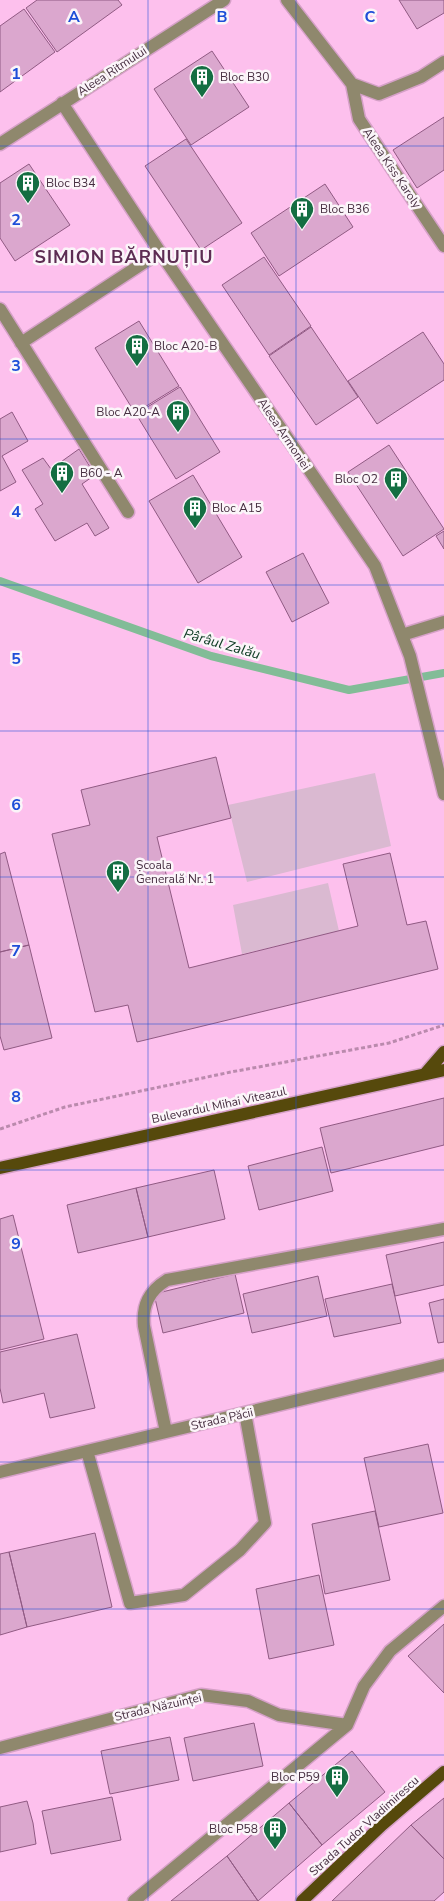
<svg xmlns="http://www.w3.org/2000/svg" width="444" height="1901" viewBox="0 0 444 1901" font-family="'Nunito Sans',sans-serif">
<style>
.green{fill:#dab9d1}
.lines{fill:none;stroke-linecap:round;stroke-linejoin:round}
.stream{stroke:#82bc97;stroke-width:8}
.building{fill:#dba7ce;stroke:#905a83}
.minor-casing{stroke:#d5a0c7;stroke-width:15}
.major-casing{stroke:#d5a0c7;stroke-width:15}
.path{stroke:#ba8aad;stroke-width:3;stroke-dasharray:4 2.5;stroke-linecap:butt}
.minor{stroke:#8f886d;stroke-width:12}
.major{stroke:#56490c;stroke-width:12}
.grid{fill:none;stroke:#1d4ed8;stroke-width:1;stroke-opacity:0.55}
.labels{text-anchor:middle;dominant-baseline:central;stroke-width:5;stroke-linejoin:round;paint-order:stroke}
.street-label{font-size:12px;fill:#462e40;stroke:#fbf5f9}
.poi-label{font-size:12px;fill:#462e40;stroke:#fbf5f9;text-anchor:start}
.water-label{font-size:14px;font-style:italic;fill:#0b3921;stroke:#fbf5f9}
.district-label{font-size:18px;font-weight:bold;letter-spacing:1px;fill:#5d2c53;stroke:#fbf5f9}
.grid-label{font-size:16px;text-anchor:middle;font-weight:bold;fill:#1d4ed8;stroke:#fbf5f9;stroke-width:5;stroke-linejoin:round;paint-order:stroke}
</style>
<rect width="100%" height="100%" fill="#fdc0ed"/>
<!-- green -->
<path class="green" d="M375 773 391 846 247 882 228 805Z
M328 883 339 931 242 954 233 905Z"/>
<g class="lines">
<!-- stream -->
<path class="stream" d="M0 581 211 656 349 690 444 673"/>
</g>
<!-- building -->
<path class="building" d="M37 0H118L122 5 57 52 26 8Z
M399 0H444V13L417 29Z
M24 9 55 52 0 92V26Z
M212 51 249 107 191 145 154 89Z
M444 117V170L417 188 393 150Z
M186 139 242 223 201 250 145 166Z
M29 164 70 225 15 261 0 238V183Z
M325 184 353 227 279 276 251 233Z
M264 257 311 326 269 355 222 285Z
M139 321 179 386 135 413 95 348Z
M311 327 358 397 316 425 269 356Z
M423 332 444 364V380L377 424 348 381Z
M180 387 220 452 176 479 136 414Z
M12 412 28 441 2 456 16 482 0 491V419Z
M389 445 444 529 403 556 348 472Z
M79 449 95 475 82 484 109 528 95 536 87 523 55 541 35 509 43 504 22 470 43 458 51 469Z
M193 475 242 557 198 583 149 501Z
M444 531V549L436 536Z
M303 553 329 603 292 622 266 572Z
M216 757 231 818 157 837 189 968 358 926 343 864 390 853 407 925 426 921 438 969 137 1042 128 1005 95 1012 52 834 90 825 81 790Z
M5 852 29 945 0 952V854Z
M29 945 52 1038 4 1050 0 1036V952Z
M444 1098V1145L331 1173 320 1128Z
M322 1147 333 1191 259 1210 248 1166Z
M214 1170 225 1219 148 1237 136 1188Z
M136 1188 148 1237 78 1253 67 1205Z
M13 1215 44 1339 0 1350V1219Z
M444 1242V1285L395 1296 386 1255Z
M235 1274 244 1313 163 1333 154 1294Z
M318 1276 327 1316 252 1333 243 1294Z
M392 1284 401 1323 334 1337 325 1299Z
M444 1299V1342L438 1343 429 1303Z
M77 1334 95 1408 50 1418 44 1393 3 1403 0 1388V1352Z
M428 1444 443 1513 379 1527 364 1458Z
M375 1511 390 1580 325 1594 312 1524Z
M95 1533 112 1607 27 1627 9 1552Z
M9 1552 27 1627 0 1635V1554Z
M319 1575 334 1645 269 1659 256 1589Z
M444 1624V1693L408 1656Z
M254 1723 263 1766 193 1781 184 1738Z
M170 1737 179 1780 110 1794 101 1751Z
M352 1751 385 1792 322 1845 289 1803Z
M112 1797 121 1840 51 1854 42 1811Z
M444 1798V1859L411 1825Z
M27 1801 33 1823 36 1844 0 1852V1807Z
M289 1803 322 1845 258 1901 227 1856Z
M411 1825 444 1859V1892L434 1901H332Z
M227 1856 258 1901H171Z"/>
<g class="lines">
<!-- minor casing -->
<g class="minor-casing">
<path id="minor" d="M287 0 352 84 379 94 421 77 444 62
M352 84 359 119 444 246
M62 103 160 252 375 566 410 656 444 794
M0 144 224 0
M0 309 128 512
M21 343 160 252
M402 635 444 622
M166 1432 144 1326C142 1305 149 1291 167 1280L444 1229
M87 1451 130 1603 184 1595 240 1550 265 1523 245 1413
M0 1472 444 1365
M0 1748 201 1695 248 1701 279 1715 347 1725
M134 1901 347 1725 364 1686 390 1651 444 1606"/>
</g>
<!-- major casing -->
<g class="major-casing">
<path id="major" d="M425 1074 444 1052
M0 1168 444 1070
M302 1901 382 1825 444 1772"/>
</g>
<!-- path -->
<path class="path" d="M0 1129 65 1107 231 1072 389 1043 444 1025"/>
<!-- minor -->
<use href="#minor" class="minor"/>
<!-- major -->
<use href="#major" class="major"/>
</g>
<!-- grid -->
<path class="grid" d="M148 0V1901M296 0V1901M0 146H444M0 292H444M0 439H444M0 585H444M0 731H444M0 877H444M0 1024H444M0 1170H444M0 1316H444M0 1462H444M0 1609H444M0 1755H444"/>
<!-- icons -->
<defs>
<g id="building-pin" transform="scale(1.25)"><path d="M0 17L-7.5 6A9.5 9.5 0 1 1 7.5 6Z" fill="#146e42" stroke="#fbf5f9"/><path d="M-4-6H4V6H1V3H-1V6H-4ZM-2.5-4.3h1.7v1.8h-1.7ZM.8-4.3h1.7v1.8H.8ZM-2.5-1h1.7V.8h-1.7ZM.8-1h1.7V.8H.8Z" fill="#fff"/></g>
</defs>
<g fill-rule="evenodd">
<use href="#building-pin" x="202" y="77"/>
<use href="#building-pin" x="28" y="183"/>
<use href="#building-pin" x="302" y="209"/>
<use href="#building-pin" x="137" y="346"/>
<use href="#building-pin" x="178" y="412"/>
<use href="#building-pin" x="62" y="473"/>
<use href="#building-pin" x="396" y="479"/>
<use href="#building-pin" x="195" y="508"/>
<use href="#building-pin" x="118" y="872"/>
<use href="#building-pin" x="337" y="1777"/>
<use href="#building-pin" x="275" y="1829"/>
</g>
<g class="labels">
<!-- street labels -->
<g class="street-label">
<text transform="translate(112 71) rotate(-33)">Aleea Ritmului</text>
<text transform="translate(392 168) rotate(56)">Aleea Kiss Karoly</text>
<text transform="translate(284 434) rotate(56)">Aleea Armoniei</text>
<text transform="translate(219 1105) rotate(-12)">Bulevardul Mihai Viteazul</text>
<text transform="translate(222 1419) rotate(-13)">Strada Păcii</text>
<text transform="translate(158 1707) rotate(-13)">Strada Năzuinței</text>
<text transform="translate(364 1826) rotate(-42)">Strada Tudor Vladimirescu</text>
</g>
<!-- poi labels -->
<g class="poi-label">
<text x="220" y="77">Bloc B30</text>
<text x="46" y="183">Bloc B34</text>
<text x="320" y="209">Bloc B36</text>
<text x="154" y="346">Bloc A20-B</text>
<text x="160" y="412" text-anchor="end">Bloc A20-A</text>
<text x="80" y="473">B60 - A</text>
<text x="378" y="479" text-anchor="end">Bloc O2</text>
<text x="212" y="508">Bloc A15</text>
<text x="136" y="865">Școala<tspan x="136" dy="14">Generală Nr. 1</tspan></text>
<text x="320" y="1777" text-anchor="end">Bloc P59</text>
<text x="258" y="1829" text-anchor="end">Bloc P58</text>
</g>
<!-- water labels -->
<g class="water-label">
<text transform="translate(222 644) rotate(16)">Pârâul Zalău</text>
</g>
<!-- district labels -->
<g class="district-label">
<text x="124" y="257">SIMION BĂRNUȚIU</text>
</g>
</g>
<g class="grid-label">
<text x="74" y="22">A</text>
<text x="222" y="22">B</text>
<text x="370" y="22">C</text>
<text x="16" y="79">1</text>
<text x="16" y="225">2</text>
<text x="16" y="371">3</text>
<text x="16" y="517">4</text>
<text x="16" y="664">5</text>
<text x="16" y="810">6</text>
<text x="16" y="956">7</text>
<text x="16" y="1102">8</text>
<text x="16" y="1249">9</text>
</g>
</svg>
